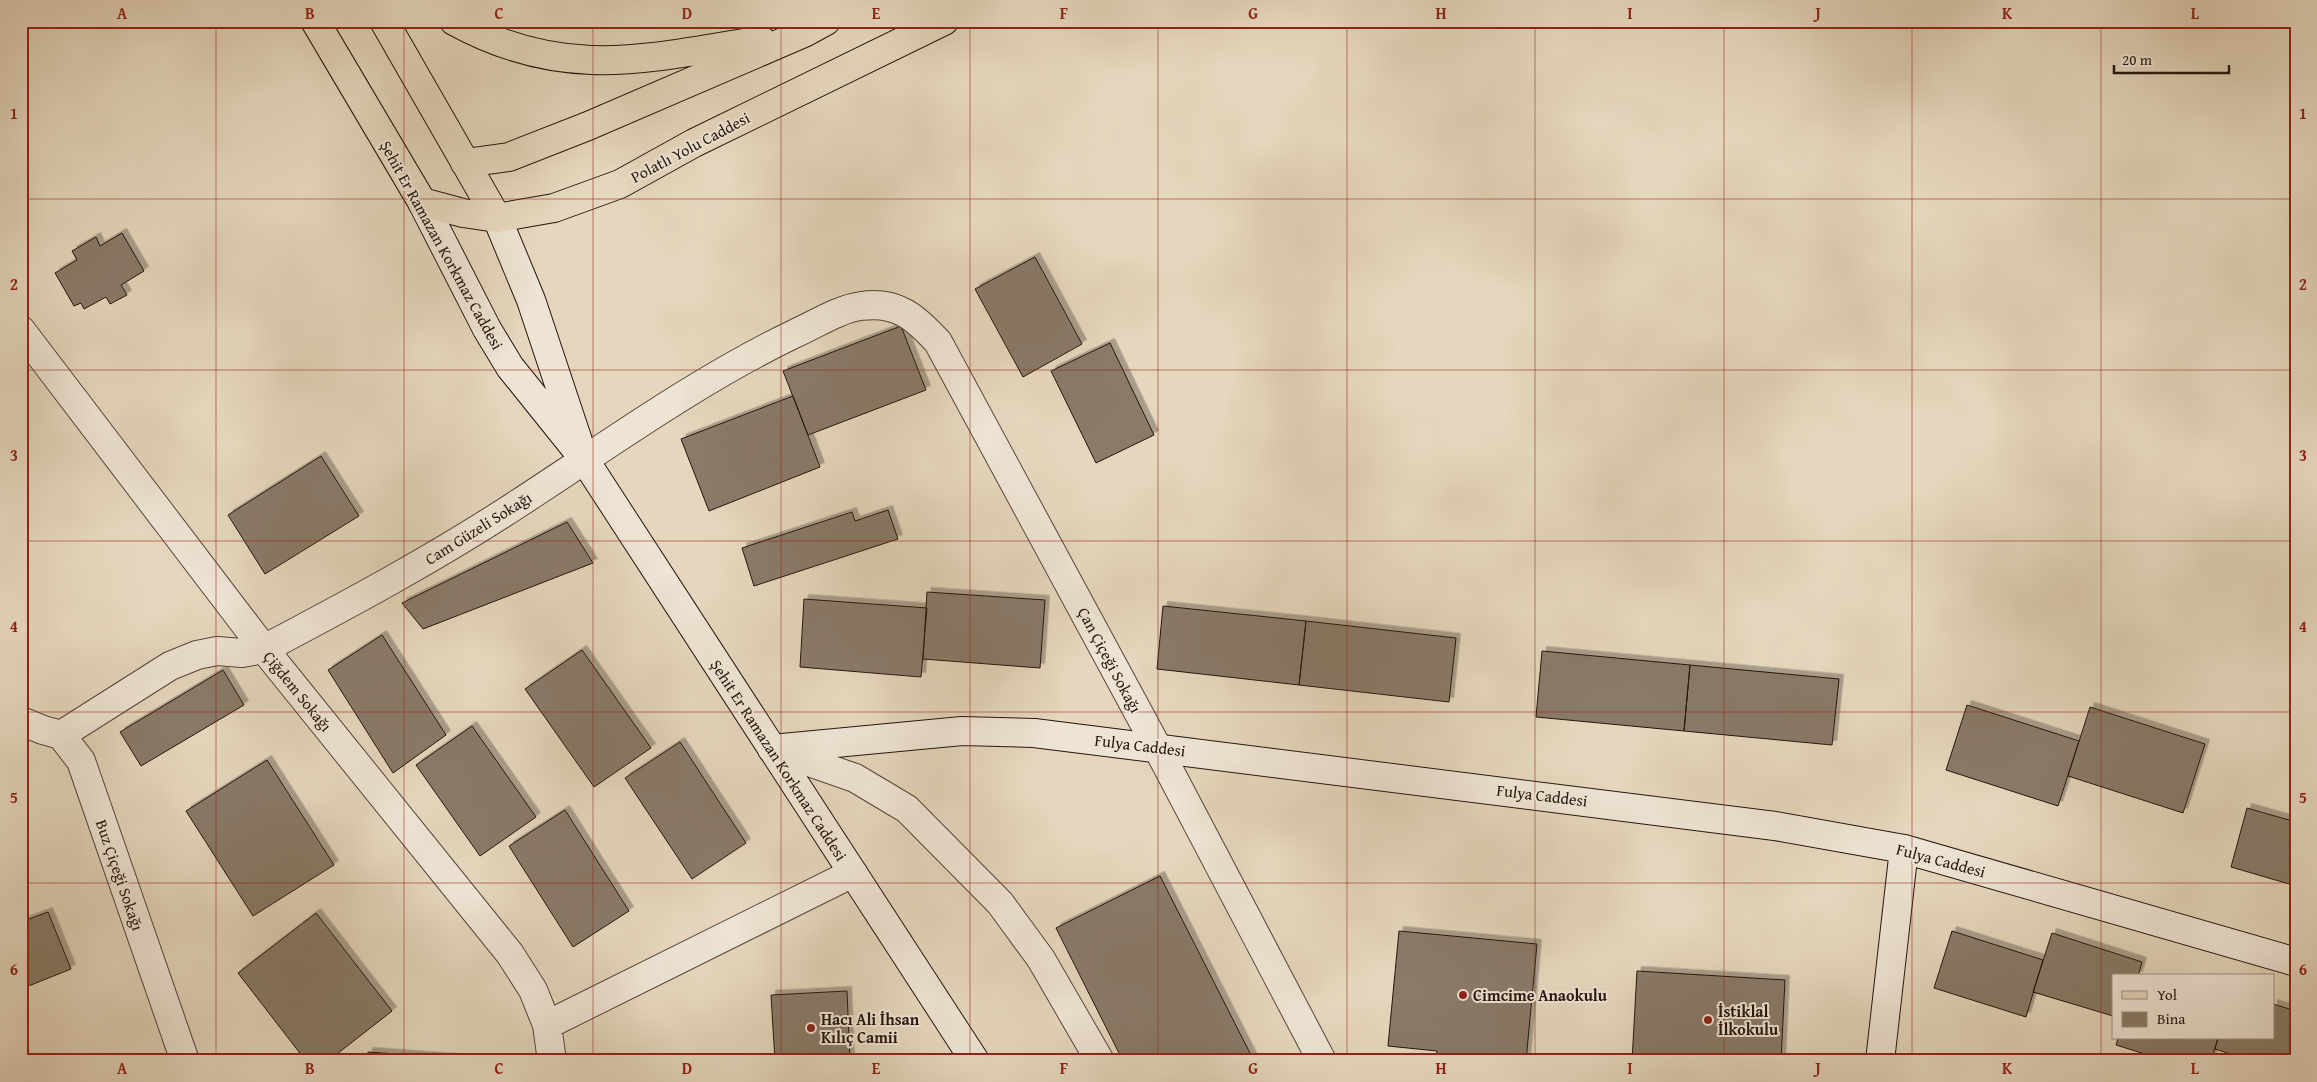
<svg xmlns="http://www.w3.org/2000/svg" width="2317" height="1082" viewBox="0 0 2317 1082" font-family="'Gentium Book Plus',serif">
<style>
.building{fill:#897a69;stroke:#25160d;filter:url(#shadow)}
.lines{fill:none;stroke-linecap:round;stroke-linejoin:round}
.street-casing{stroke:#554639;stroke-width:30}
.secondary-casing{stroke:#25160d;stroke-width:30}
.primary-casing{stroke:#25160d;stroke-width:30}
.street{stroke:#eee4d4;stroke-width:28}
.secondary{stroke:#eee4d4;stroke-width:28}
.primary{stroke:#e5d6bd;stroke-width:28}
.grid{fill:none;stroke:#8f2418;stroke-width:1;stroke-opacity:0.55}
.poi-dot{fill:#8f2418;stroke:#eee4d4;stroke-width:2}
.labels{text-anchor:middle;dominant-baseline:central;stroke-width:4;stroke-linejoin:round;paint-order:stroke}
.street-label{font-size:16px;fill:#25160d;stroke:#eee4d4}
.poi-label{font-size:16px;font-weight:bold;fill:#25160d;stroke:#eee4d4;text-anchor:start}
.neatline{fill:none;stroke:#8f2418;stroke-width:2}
.grid-label{font-size:16px;text-anchor:middle;font-weight:bold;fill:#8f2418}
</style>
<defs>
<filter id="shadow"><feDropShadow dx="4.5" dy="-4.5" stdDeviation="0" flood-color="#0004"/></filter>
</defs>
<rect width="100%" height="100%" fill="#e5d6bd"/>
<filter id="stains"><feTurbulence type="fractalNoise" baseFrequency=".004" numOctaves="4"/><feColorMatrix values="0 0 0 0 .2 0 0 0 0 .09 0 0 0 0 .02 0 0 0 .5 -.17"/></filter>
<radialGradient id="worn" r=".72"><stop offset=".6" stop-color="#630" stop-opacity="0"/><stop offset="1" stop-color="#630" stop-opacity=".3"/></radialGradient>
<!-- building -->
<path class="building" d="M122 233 144 271 121 285 127 295 110 304 106 297 84 309 81 303 74 306 55 273 77 260 72 251 96 237 100 246Z
M1035 257 1082 344 1023 377 975 289Z
M901 326 926 390 808 435 783 371Z
M1110 343 1154 435 1096 463 1051 371Z
M793 396 820 467 709 511 681 439Z
M321 456 359 516 265 574 228 515Z
M888 510 898 539 754 586 742 548 852 512 855 521Z
M567 522 593 563 423 629 402 603Z
M927 592 1045 600 1040 668 923 659Z
M804 599 927 608 921 677 800 667Z
M1163 606 1306 621 1299 685 1157 669Z
M1306 621 1456 638 1449 702 1299 685Z
M382 635 446 735 393 773 328 670Z
M582 650 651 748 594 787 525 689Z
M1542 651 1690 665 1684 731 1536 717Z
M1690 665 1839 679 1832 745 1684 731Z
M223 670 244 705 141 766 120 732Z
M1967 705 2079 741 2058 806 1946 770Z
M2090 707 2205 744 2183 813 2068 776Z
M472 726 536 817 480 856 416 765Z
M680 742 746 843 692 879 625 778Z
M267 760 334 865 253 916 186 811Z
M2247 808 2296 822V886L2231 867Z
M565 810 629 911 573 947 509 846Z
M1160 876 1254 1061H1123L1056 928Z
M48 912 71 969 21 989V922Z
M316 913 392 1011 328 1061H306L238 973Z
M1399 931 1537 944 1526 1061 1470 1055V1061H1436L1437 1051 1388 1046Z
M1952 931 2043 960 2026 1017 1934 988Z
M2052 933 2142 962 2138 976H2113V1016L2033 992Z
M1637 971 1785 980 1781 1061H1632Z
M847 991 850 1061H775L771 995Z
M2273 1004 2296 1011V1061H2252L2215 1049 2218 1038H2273Z
M2118 1038H2218L2211 1061H2167L2116 1045Z
M368 1052 465 1059V1061H367Z"/>
<g class="lines">
<!-- street casing -->
<g class="street-casing">
<path id="street" d="M21 330 264 649 510 954 533 990 547 1025 552 1061
M21 721 43 730 61 735 81 761 185 1061
M61 735 170 666 197 655 217 651 242 653 264 649C351 603 437 557 519 503 610 444 698 380 796 333 816 324 839 309 861 306 897 301 915 317 938 342L1157 747 1322 1061
M772 749 855 778 907 809 1000 903 1041 959 1100 1061
M547 1025 853 873"/>
</g>
<!-- secondary casing -->
<g class="secondary-casing">
<path id="secondary" d="M422 202 487 329 510 367 584 459 975 1061
M497 218 531 300 578 441
M772 749 962 731 1034 733 1775 826 1904 849 2296 962
M1880 1061 1904 849"/>
</g>
<!-- primary casing -->
<g class="primary-casing">
<path id="primary" d="M315 21 422 202 463 213 497 218 554 208 620 184 694 143 944 21
M384 21 497 218
M454 21C563 81 645 59 761 40
M465 163 509 157 588 126 804 33 826 21"/>
</g>
<!-- street -->
<use href="#street" class="street"/>
<!-- secondary -->
<use href="#secondary" class="secondary"/>
<!-- primary -->
<use href="#primary" class="primary"/>
</g>
<!-- grid -->
<path class="grid" d="M216 21V1061M404 21V1061M593 21V1061M781 21V1061M970 21V1061M1158 21V1061M1347 21V1061M1535 21V1061M1724 21V1061M1912 21V1061M2101 21V1061M21 199H2296M21 370H2296M21 541H2296M21 712H2296M21 883H2296"/>
<!-- markers -->
<g class="poi-dot">
<circle cx="1463" cy="995" r="5"/>
<circle cx="1708" cy="1020" r="5"/>
<circle cx="811" cy="1028" r="5"/>
</g>
<g class="labels">
<!-- street labels -->
<g class="street-label">
<text transform="translate(690 147) rotate(-28)">Polatlı Yolu Caddesi</text>
<text transform="translate(442 245) rotate(61)">Şehit Er Ramazan Korkmaz Caddesi</text>
<text transform="translate(478 528) rotate(-32)">Cam Güzeli Sokağı</text>
<text transform="translate(1110 660) rotate(62)">Çan Çiçeği Sokağı</text>
<text transform="translate(298 691) rotate(51)">Çiğdem Sokağı</text>
<text transform="translate(1140 745) rotate(7)">Fulya Caddesi</text>
<text transform="translate(779 760) rotate(57)">Şehit Er Ramazan Korkmaz Caddesi</text>
<text transform="translate(1542 795) rotate(7)">Fulya Caddesi</text>
<text transform="translate(1941 860) rotate(15)">Fulya Caddesi</text>
<text transform="translate(120 875) rotate(71)">Buz Çiçeği Sokağı</text>
</g>
<!-- poi labels -->
<g class="poi-label">
<text x="1473" y="995">Cimcime Anaokulu</text>
<text x="1718" y="1011">İstiklal<tspan x="1718" dy="18">İlkokulu</tspan></text>
<text x="821" y="1019">Hacı Ali İhsan<tspan x="821" dy="18">Kılıç Camii</tspan></text>
</g>
</g>
<!-- margin -->
<rect width="2317" height="1082" fill="none" stroke="#e5d6bd" stroke-width="55"/>
<!-- legend -->
<rect x="2112" y="974" width="162" height="65" fill="#eee4d4" stroke="#9e9284"/>
<rect x="2122" y="991" width="25" height="8" fill="#e5d6bd" stroke="#9e9284"/>
<text x="2157" y="1000" font-size="15" fill="#25160d">Yol</text>
<rect x="2122" y="1012" width="25" height="15" fill="#897a69" stroke="#9e9284"/>
<text x="2157" y="1024" font-size="15" fill="#25160d">Bina</text>
<!-- scale -->
<path d="M2114 65v8h115v-8" fill="none" stroke="#25160d" stroke-width="2.5"/>
<text x="2122" y="65" font-size="15" fill="#25160d" stroke="#eee4d4" stroke-width="4" paint-order="stroke">20 m</text>
<rect x="28" y="28" width="2262" height="1026" class="neatline"/>
<g class="grid-label">
<text x="122" y="19">A</text>
<text x="310" y="19">B</text>
<text x="499" y="19">C</text>
<text x="687" y="19">D</text>
<text x="876" y="19">E</text>
<text x="1064" y="19">F</text>
<text x="1253" y="19">G</text>
<text x="1441" y="19">H</text>
<text x="1630" y="19">I</text>
<text x="1818" y="19">J</text>
<text x="2007" y="19">K</text>
<text x="2195" y="19">L</text>
<text x="14" y="119">1</text>
<text x="2303" y="119">1</text>
<text x="14" y="290">2</text>
<text x="2303" y="290">2</text>
<text x="14" y="461">3</text>
<text x="2303" y="461">3</text>
<text x="14" y="632">4</text>
<text x="2303" y="632">4</text>
<text x="14" y="803">5</text>
<text x="2303" y="803">5</text>
<text x="14" y="975">6</text>
<text x="2303" y="975">6</text>
<text x="122" y="1074">A</text>
<text x="310" y="1074">B</text>
<text x="499" y="1074">C</text>
<text x="687" y="1074">D</text>
<text x="876" y="1074">E</text>
<text x="1064" y="1074">F</text>
<text x="1253" y="1074">G</text>
<text x="1441" y="1074">H</text>
<text x="1630" y="1074">I</text>
<text x="1818" y="1074">J</text>
<text x="2007" y="1074">K</text>
<text x="2195" y="1074">L</text>
</g>
<rect width="100%" height="100%" filter="url(#stains)"/>
<rect width="100%" height="100%" fill="url(#worn)"/>
</svg>
